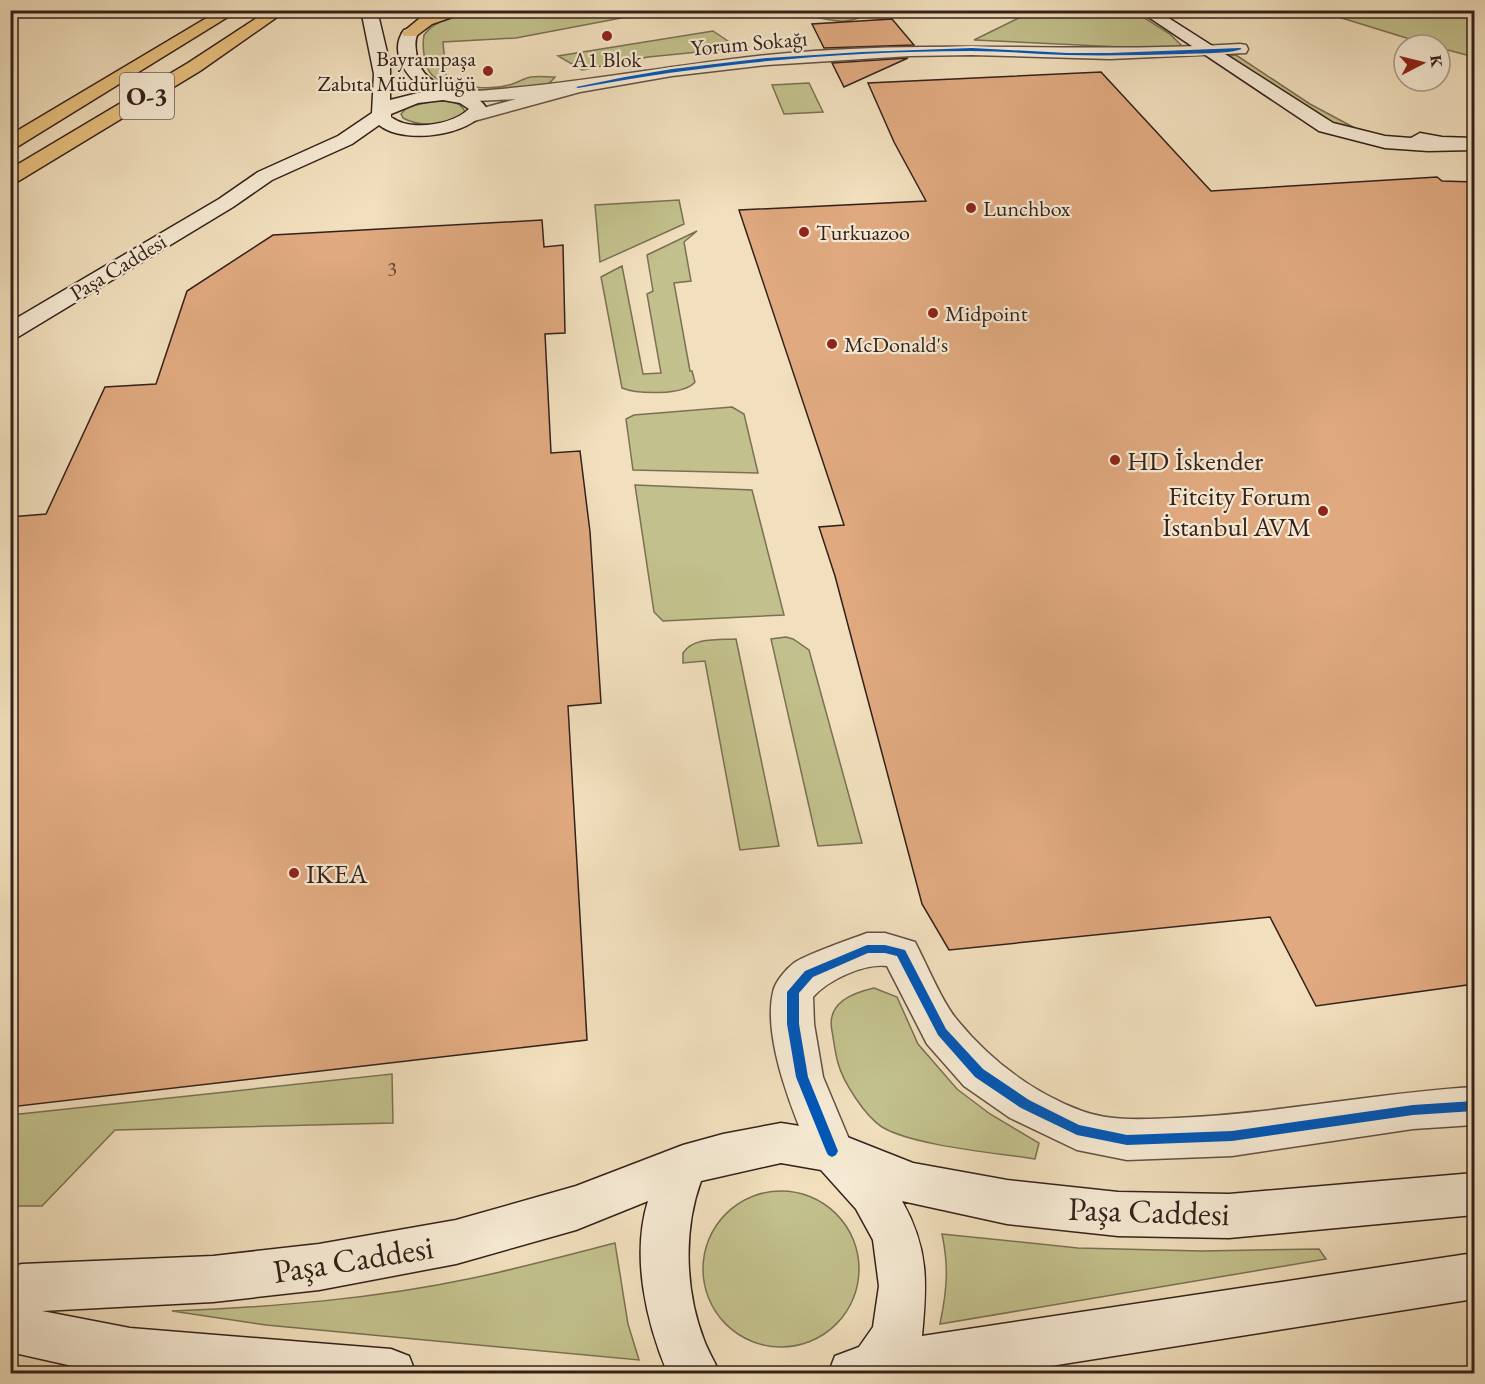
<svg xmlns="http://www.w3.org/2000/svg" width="1485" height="1384" viewBox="0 0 1485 1384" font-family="'EB Garamond',serif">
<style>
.green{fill:#c2c08c;stroke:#7b7054;stroke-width:1.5}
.building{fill:#e0a980;stroke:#34211b;stroke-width:1.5}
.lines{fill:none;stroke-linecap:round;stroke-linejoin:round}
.minor-casing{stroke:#635044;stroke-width:3}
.tertiary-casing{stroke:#635044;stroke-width:3}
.secondary-casing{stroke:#34211b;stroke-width:3}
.trunk-casing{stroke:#34211b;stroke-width:3}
.minor{fill:#f6ead4;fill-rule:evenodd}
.tertiary{fill:#f6ead4;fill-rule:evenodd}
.secondary{fill:#f6ead4;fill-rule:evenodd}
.trunk{fill:#e8c07e;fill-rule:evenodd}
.cycleway-casing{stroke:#f6ead4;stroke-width:4}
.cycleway{fill:#0057b8;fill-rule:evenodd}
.poi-dot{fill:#8f2418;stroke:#f6ead4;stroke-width:2}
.labels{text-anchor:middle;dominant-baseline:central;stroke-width:4.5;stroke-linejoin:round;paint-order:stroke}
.far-number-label{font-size:20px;fill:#5f4334}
.far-street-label{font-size:22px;fill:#34211b;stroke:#f6ead4}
.far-poi-label{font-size:22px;fill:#34211b;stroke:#f6ead4;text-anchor:start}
.shield{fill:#f6ead4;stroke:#6e5d52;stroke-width:1.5}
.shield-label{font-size:26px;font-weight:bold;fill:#34211b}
.poi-label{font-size:27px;fill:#34211b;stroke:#f6ead4;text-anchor:start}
.near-street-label{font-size:33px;fill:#34211b;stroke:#f6ead4}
</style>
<rect width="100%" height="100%" fill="#f1dfbd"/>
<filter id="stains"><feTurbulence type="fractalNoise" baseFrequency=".00333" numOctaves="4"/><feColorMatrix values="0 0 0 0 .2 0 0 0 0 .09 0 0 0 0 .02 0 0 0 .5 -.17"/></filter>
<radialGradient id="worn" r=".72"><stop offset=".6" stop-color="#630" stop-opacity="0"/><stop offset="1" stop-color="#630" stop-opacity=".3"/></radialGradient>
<!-- green -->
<path class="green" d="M1132 10 1170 34 1181 45 1175 48 1163 49 974 40 1033 11Z
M482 11H658L516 38 443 42 446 75C459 89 492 90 509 85 517 83 524 78 531 77 539 76 547 77 555 77 551 82 547 86 541 88 518 94 449 92 432 75 424 67 422 46 424 35 436 18 462 14 482 11Z
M797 11H875C841 28 835 20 800 14Z
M1319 11H1474V57L1440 48V45H1429Z
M713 31 731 43 749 47 648 57 582 70 558 56Z
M1236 55 1310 104 1366 134 1331 122 1228 56Z
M809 83 823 112 784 114 772 85Z
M434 101C445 101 461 100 465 112 452 127 419 127 403 118L401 114 407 107Z
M679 200 684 224 600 262 595 205Z
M697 231 684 242 691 281 674 283 690 371H692L695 382C683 396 637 394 622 388L601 277 622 266 643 374 661 373 647 294 653 291 647 255Z
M732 407 744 414 758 473 633 470 626 419 634 415Z
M635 485 752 490 784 615 663 621 654 612Z
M786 637 793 639 809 650 862 843 818 846 771 639Z
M736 639 779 846 740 850 705 661 683 663V653C693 637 719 640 736 639Z
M874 988 897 997 918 1044 957 1089 990 1114 1039 1143 1035 1159C997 1153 914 1146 882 1127 865 1116 843 1082 838 1063 835 1053 834 1042 832 1031 826 1003 852 993 874 988Z
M392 1074 393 1123 115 1130 42 1206H11V1115Z
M703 1269a78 78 0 1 1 156 0a78 78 0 1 1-156 0Z
M942 1234 1078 1248 1201 1251 1319 1249 1326 1259 940 1324C947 1290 949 1267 942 1234Z
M615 1243 628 1324 639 1360 266 1325 172 1311C273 1307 374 1299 473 1278 521 1268 568 1255 615 1243Z"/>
<!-- building -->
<path class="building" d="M892 19 914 45 824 48 812 24Z
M908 58 844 87 832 63Z
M1101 72 1211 191 1437 177 1442 181 1474 182V984L1316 1006 1270 917 949 950 922 904 835 576 819 527 844 525 739 210 926 201 894 142 868 83Z
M542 220 544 247 563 245 565 333 545 334 551 453 580 451 590 532 601 703 568 706 587 1040 10 1107V517L46 514 105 387 156 384 187 291 273 235Z"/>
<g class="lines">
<!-- minor casing -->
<g class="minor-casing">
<path id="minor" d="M867 933H885L915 942C927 965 942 1002 958 1021 991 1061 1034 1093 1082 1111 1112 1122 1145 1119 1176 1118 1276 1114 1374 1093 1474 1087V1125L1413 1129 1232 1156 1127 1160 1077 1150 1010 1118 964 1086 927 1044 887 966C864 963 828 980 813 997L814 1024 823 1077 854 1151 848 1165 832 1171 816 1165C796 1122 762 1040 773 992 775 982 786 969 794 963 807 954 851 939 867 933Z"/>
</g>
<!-- tertiary casing -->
<g class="tertiary-casing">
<path id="tertiary" d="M1240 44 1246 45 1248 49 1246 53 1110 59 972 55 910 56 767 65 672 76 580 92 474 121 468 120 465 116 468 112 516 99 458 102 452 101 449 97 452 93 458 92C578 86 694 59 814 51 956 41 1098 53 1240 44Z"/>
</g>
<!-- secondary casing -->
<g class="secondary-casing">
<path id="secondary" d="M361 10H377L390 65V100L426 91C407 78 388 52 404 30L410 28 418 33C415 39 415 44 416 51 420 97 473 82 487 109 470 136 404 145 379 125L352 144 272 180 233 207 18 337 10 339V322L219 199 258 172 338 136 372 113 374 74ZM443 100 460 103 469 109C452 125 410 132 391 117V114L418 103Z
M1138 10H1156L1333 123 1385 136 1411 138 1420 133 1442 137 1474 138V150L1428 151 1385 148 1319 131Z
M781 1123 832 1131 913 1163 1007 1180 1118 1192 1229 1194 1474 1173V1215L1229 1238 1118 1236 1007 1224 902 1201C929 1249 927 1283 922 1336L1474 1253V1299L1000 1374H828L835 1356 859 1347 873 1327 879 1286 873 1240 856 1209 821 1170 781 1163 701 1181C683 1230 685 1291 704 1340 708 1351 715 1362 720 1374H668C646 1322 631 1256 648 1201L576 1230 456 1264 319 1290 213 1302 42 1311 130 1328 391 1349 409 1356 416 1374H108L10 1352V1267L22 1264 213 1256 319 1244 456 1220 576 1186 683 1145 723 1134Z"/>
</g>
<!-- trunk casing -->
<g class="trunk-casing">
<path id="trunk" d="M220 10H239L17 147 10 149V135Z
M269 10H287L200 71 17 182 10 184V169L188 63Z
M442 10H466L464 13 432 24 416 36H404L402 33 420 18Z"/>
</g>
<!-- minor -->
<use href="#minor" class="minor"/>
<!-- tertiary -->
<use href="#tertiary" class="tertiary"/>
<!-- secondary -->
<use href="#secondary" class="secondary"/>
<!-- trunk -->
<use href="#trunk" class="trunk"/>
<!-- cycleway casing -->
<g class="cycleway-casing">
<path id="cycleway" d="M972 48 1067 53H1110L1240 48 1242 49C1229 54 1200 53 1184 54 1145 55 1105 56 1066 55 1034 54 1002 51 971 51 839 51 707 64 578 88L576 87 625 77 672 69 767 58 862 52Z
M867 945H885L905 950 946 1029 983 1069 1029 1100 1079 1125 1127 1135 1232 1131 1413 1105 1474 1101V1111L1413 1115 1232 1141 1127 1145 1077 1135 1021 1108 975 1077 938 1035 897 956 885 953H868L813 977 799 993V1024L808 1077 838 1151 836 1155 832 1157 828 1155 826 1151 796 1077 787 1024V992L805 971Z"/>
</g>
<!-- cycleway -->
<use href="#cycleway" class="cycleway"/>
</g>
<!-- markers -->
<g class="poi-dot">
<circle cx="607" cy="36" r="6"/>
<circle cx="488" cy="71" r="6"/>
<circle cx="971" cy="208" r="6"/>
<circle cx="804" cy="232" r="6"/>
<circle cx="933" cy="313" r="6"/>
<circle cx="832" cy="344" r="6"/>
<circle cx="1115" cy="460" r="6"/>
<circle cx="1323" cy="511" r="6"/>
<circle cx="294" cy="873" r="6"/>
</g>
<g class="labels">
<!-- far-number labels -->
<g class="far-number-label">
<text x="392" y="269">3</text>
</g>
<!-- far-street labels -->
<g class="far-street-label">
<text transform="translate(749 43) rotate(-5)">Yorum Sokağı</text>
<text transform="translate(118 267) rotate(-31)">Paşa Caddesi</text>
</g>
<!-- far-poi labels -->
<g class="far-poi-label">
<text x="476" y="58" text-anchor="end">Bayrampaşa<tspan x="476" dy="25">Zabıta Müdürlüğü</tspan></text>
<text x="607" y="59" text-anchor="middle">A1 Blok</text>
<text x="983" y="208">Lunchbox</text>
<text x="816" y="232">Turkuazoo</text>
<text x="945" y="313">Midpoint</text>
<text x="844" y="344">McDonald's</text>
</g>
<!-- shield labels -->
<rect class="shield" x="120" y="73" width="54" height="46" rx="4.5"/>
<g class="shield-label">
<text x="147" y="96">O-3</text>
</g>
<!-- poi labels -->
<g class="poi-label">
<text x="1127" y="460">HD İskender</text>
<text x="1311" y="495" text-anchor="end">Fitcity Forum<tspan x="1311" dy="31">İstanbul AVM</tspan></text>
<text x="306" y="873">IKEA</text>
</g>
<!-- near-street labels -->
<g class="near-street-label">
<text transform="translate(1149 1211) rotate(2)">Paşa Caddesi</text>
<text transform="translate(353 1259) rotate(-9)">Paşa Caddesi</text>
</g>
</g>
<!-- margin -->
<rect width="1485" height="1384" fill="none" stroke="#f1dfbd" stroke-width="36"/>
<rect x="12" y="12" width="1461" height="1360" fill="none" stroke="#34211b" stroke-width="3"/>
<rect x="18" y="18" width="1449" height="1348" fill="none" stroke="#34211b" stroke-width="1.5"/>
<!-- north arrow -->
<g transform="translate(1422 63) rotate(83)"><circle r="28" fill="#f6ead4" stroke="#a89a8a" stroke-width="1.5"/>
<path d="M0-4.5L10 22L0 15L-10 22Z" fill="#8f2418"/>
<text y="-9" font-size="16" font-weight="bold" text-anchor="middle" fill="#34211b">K</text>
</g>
<rect width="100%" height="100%" filter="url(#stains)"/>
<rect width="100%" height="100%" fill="url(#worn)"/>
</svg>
